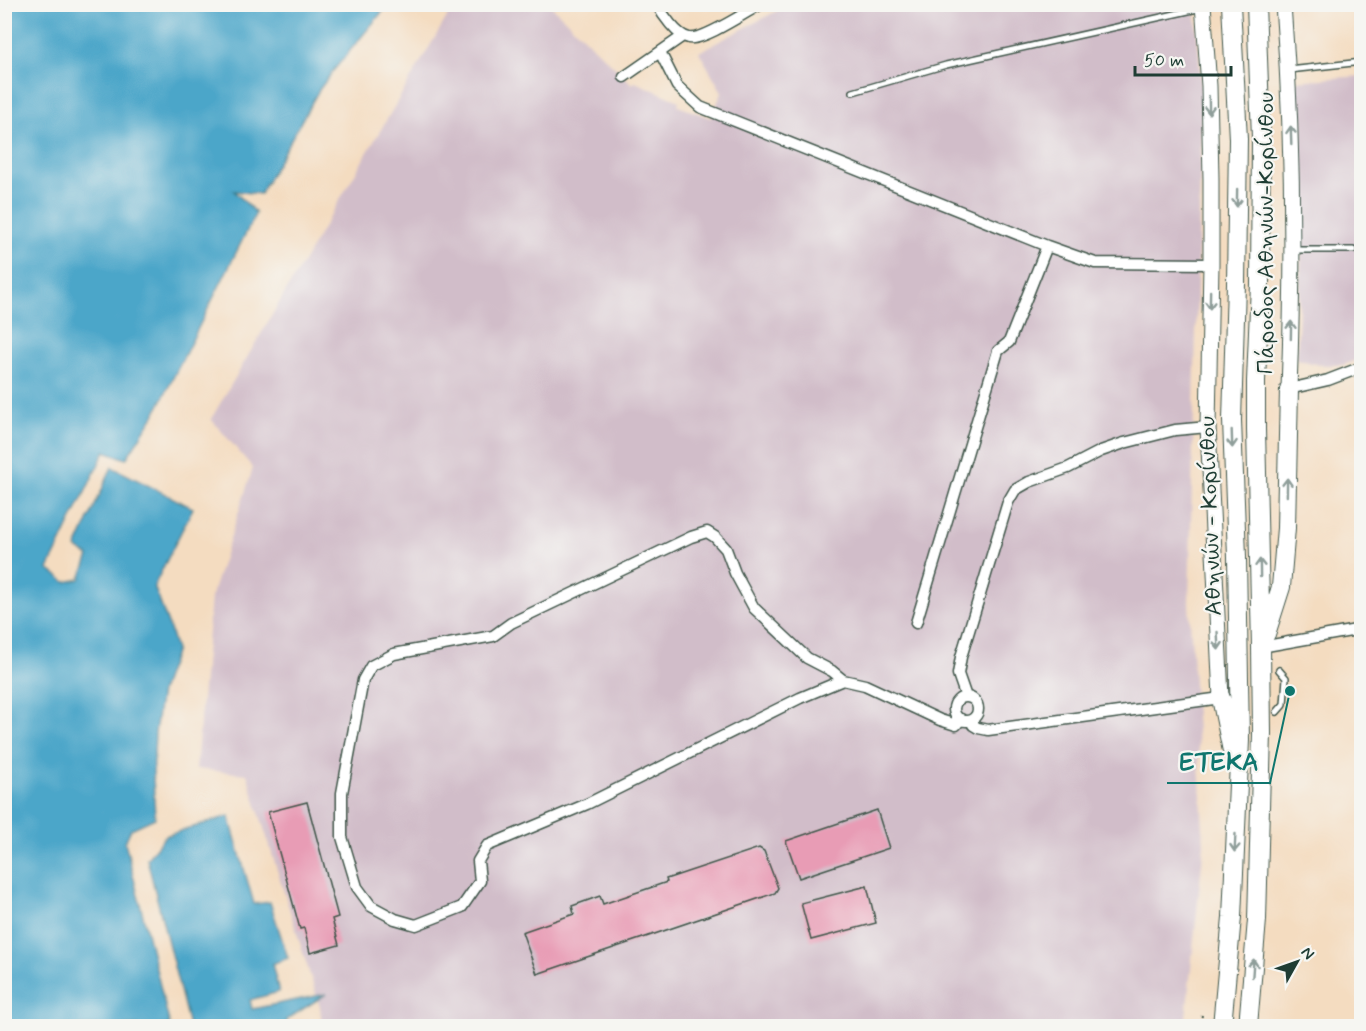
<svg xmlns="http://www.w3.org/2000/svg" width="1366" height="1031" viewBox="0 0 1366 1031" font-family="Mynerve,sans-serif">
<style>
.industrial{fill:#d1bdc9}
.water{fill:#4ba6c9;stroke:#35727e;stroke-width:1.5}
.building{fill:#e89cb5}
.lines{fill:none;stroke-linecap:round;stroke-linejoin:round}
.service-casing{stroke:#3f5549;stroke-width:8}
.minor-casing{stroke:#3f5549;stroke-width:13}
.secondary-casing{stroke:#3f5549;stroke-width:17}
.trunk-casing{stroke:#3f5549;stroke-width:20}
.path{stroke:#3f5549;stroke-width:2;stroke-dasharray:4.5 4.5;stroke-linecap:butt}
.service{stroke:#fff;stroke-width:5}
.minor{stroke:#fff;stroke-width:10}
.secondary{stroke:#fff;stroke-width:15}
.trunk{stroke:#fff;stroke-width:18}
.oneway{stroke:#8f9e9a}
.labels{text-anchor:middle;dominant-baseline:central;stroke-width:4.5;stroke-linejoin:round;paint-order:stroke}
.street-label{font-size:24px;fill:#1f3d34;stroke:#f6f6f2}
.leader{fill:none;stroke:#0f766e;stroke-width:2}
.callout-dot{fill:#0f766e;stroke:#f6f6f2;stroke-width:2}
.callout-label{font-size:26px;text-anchor:middle;font-weight:bold;fill:#0f766e;stroke:#f6f6f2;stroke-width:4.5;stroke-linejoin:round;paint-order:stroke}
</style>
<rect width="100%" height="100%" fill="#f6f6f2"/>
<filter id="ink" filterUnits="userSpaceOnUse"><feTurbulence type="fractalNoise" baseFrequency=".0167" numOctaves="2"/><feDisplacementMap in="SourceGraphic" scale="12" xChannelSelector="R" yChannelSelector="G"/><feConvolveMatrix kernelMatrix="1 2 1 2 8 2 1 2 1" color-interpolation-filters="sRGB"/></filter>
<filter id="wash" filterUnits="userSpaceOnUse"><feTurbulence type="fractalNoise" baseFrequency=".008" numOctaves="4" result="noise"/><feDisplacementMap in="SourceGraphic" scale="24" xChannelSelector="R" yChannelSelector="G"/><feGaussianBlur stdDeviation="1.35" result="paint"/><feColorMatrix in="noise" values="0 0 0 0 0 0 0 0 0 0 0 0 0 0 0 0 0 1.4 0 .05"/><feComposite in="paint" operator="in"/></filter>
<g filter="url(#wash)">
<rect width="100%" height="100%" fill="#f4dcc0"/>
<!-- industrial -->
<path class="industrial" d="M454 5H550L632 84 635 82 679 101 678 106 711 118 722 92 699 52 788 5H1195L1202 94 1189 603 1204 844 1185 1026H322L320 1007 247 774 196 769 211 597 253 468 211 419Z
M1361 76V358L1344 365H1319L1297 359 1302 239 1295 81Z"/>
<!-- water -->
<path class="water" d="M5 4 388 5 333 71 319 90 260 194 234 191 256 213 155 414 126 459 105 451 48 569 66 582 80 579 89 556 76 548 112 467 193 508 154 586 170 629 176 650 161 691 155 733 153 775 155 818 131 829 125 842 170 1026H5Z
M229 816 254 904 270 902 288 958 272 964 279 992 250 1000 252 1009 326 994 286 1020 288 1026H189L147 859 165 836Z"/>
<g id="blocks">
<!-- building -->
<path class="building" d="M307 802 338 917 332 919 339 945 310 953 304 928 300 929 268 812Z
M877 810 889 848 799 878 786 841Z
M759 848 764 851 778 888 775 893 537 974 522 932 574 914 572 906 600 896 603 904 667 882 666 879Z
M867 886 876 923 811 940 801 903Z"/>
</g>
</g>
<g filter="url(#ink)">
<use href="#blocks" fill-opacity="0" stroke="#3f5549" stroke-width="1.5"/>
<g class="lines">
<!-- service casing -->
<g class="service-casing">
<path id="service" d="M1289 70 1362 62
M853 92 946 65 1202 8
M1295 250H1353
M1277 712 1284 704 1286 678 1279 670"/>
</g>
<!-- minor casing -->
<g class="minor-casing">
<path id="minor" d="M657 4C662 14 677 36 689 38 703 41 746 12 761 4
M660 52 677 86 700 107 1047 246 1095 263 1211 264
M624 77 683 36
M1289 389 1328 380 1362 367
M916 623 998 351 1009 342 1047 246
M1261 647 1362 629
M843 680 832 671 807 658 754 608 735 573 726 549 715 537 707 532 691 537 511 623 493 636 394 654 371 666 363 680 342 793V837L357 887 371 906 395 919 416 925 462 907 480 881 478 861 487 846 587 804 800 698 843 680 865 685 940 720 956 725 961 719
M966 697 958 674 961 657 1008 502 1015 490 1029 482 1068 468 1101 451 1124 443 1175 430 1208 427
M954 709a12 12 0 1 1 24 0a12 12 0 1 1-24 0Z
M973 719V725L978 728 988 730 1221 698"/>
</g>
<!-- secondary casing -->
<g class="secondary-casing">
<path id="secondary" d="M1203 4 1209 86 1211 179V264L1208 427 1221 698
M1283 4C1293 132 1294 260 1289 389"/>
</g>
<!-- trunk casing -->
<g class="trunk-casing">
<path id="trunk" d="M1266 634 1281 587 1286 528 1289 389
M1221 698 1232 751
M1222 1026 1232 917 1240 740 1237 557 1232 420 1236 284 1238 139 1231 4
M1248 1026 1257 920 1262 733 1261 647 1256 429V381L1260 284 1261 138 1256 4"/>
</g>
<!-- path -->
<path class="path" d="M1200 1026 1202 1015"/>
<!-- service -->
<use href="#service" class="service"/>
<!-- minor -->
<use href="#minor" class="minor"/>
<!-- secondary -->
<use href="#secondary" class="secondary"/>
<!-- trunk -->
<use href="#trunk" class="trunk"/>
</g>
<!-- one-way arrows -->
<defs><path id="oneway-shaft" d="M-6 0H5M1.5-3L5.5 0L1.5 3" fill="none" stroke-width="1.6" stroke-linecap="round" stroke-linejoin="round" transform="scale(1.5)"/></defs>
<g class="oneway">
<use href="#oneway-shaft" transform="translate(1209 105) rotate(89)"/>
<use href="#oneway-shaft" transform="translate(1291 135) rotate(-92)"/>
<use href="#oneway-shaft" transform="translate(1237 198) rotate(91)"/>
<use href="#oneway-shaft" transform="translate(1210 300) rotate(91)"/>
<use href="#oneway-shaft" transform="translate(1291 330) rotate(-89)"/>
<use href="#oneway-shaft" transform="translate(1232 439) rotate(88)"/>
<use href="#oneway-shaft" transform="translate(1287 487) rotate(-89)"/>
<use href="#oneway-shaft" transform="translate(1260 568) rotate(-91)"/>
<use href="#oneway-shaft" transform="translate(1218 641) rotate(87)"/>
<use href="#oneway-shaft" transform="translate(1235 843) rotate(93)"/>
<use href="#oneway-shaft" transform="translate(1253 968) rotate(-86)"/>
</g>
</g>
<g class="labels">
<!-- street labels -->
<g class="street-label">
<text transform="translate(1266 233) rotate(-90)">Πάροδος Αθηνών-Κορίνθου</text>
<text transform="translate(1211 516) rotate(-92)">Αθηνών - Κορίνθου</text>
</g>
</g>
<!-- callouts -->
<path class="leader" d="M1290 691L1270 783H1167"/>
<circle class="callout-dot" cx="1290" cy="691" r="6"/>
<g class="callout-label">
<text x="1219" y="770">ΕΤΕΚΑ</text>
</g>
<!-- margin -->
<rect width="1366" height="1031" fill="none" stroke="#f6f6f2" stroke-width="24"/>
<!-- north arrow -->
<g transform="translate(1297 962) rotate(50)" stroke="#f6f6f2" stroke-width="4.5" paint-order="stroke">
<path d="M0-4.5L10 22L0 15L-10 22Z" fill="#1f3d34"/>
<text y="-9" font-size="16" font-weight="bold" text-anchor="middle" fill="#1f3d34">N</text>
</g>
<!-- scale -->
<path d="M1135 66v9h96v-9" fill="none" stroke="#1f3d34" stroke-width="3"/>
<text x="1144" y="66" font-size="18" fill="#1f3d34" stroke="#f6f6f2" stroke-width="4.5" paint-order="stroke">50 m</text>
</svg>
